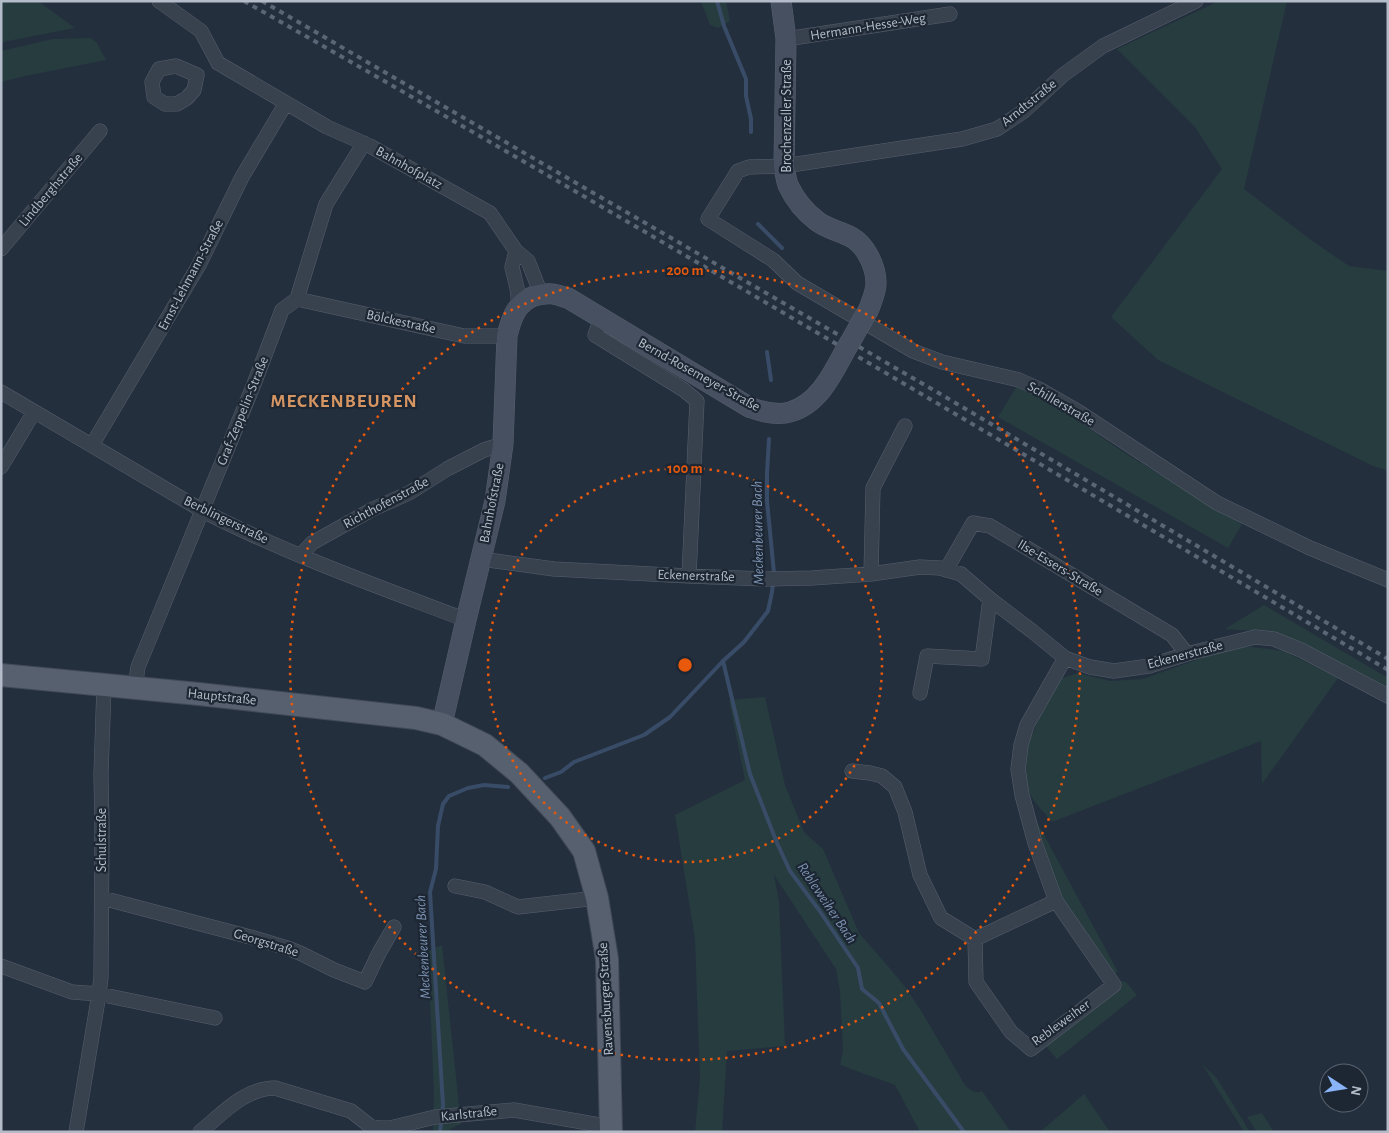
<svg xmlns="http://www.w3.org/2000/svg" width="1389" height="1133" viewBox="0 0 1389 1133" font-family="'Alegreya Sans',sans-serif">
<style>
.green{fill:#263c3f}
.lines{fill:none;stroke-linecap:round;stroke-linejoin:round}
.stream{stroke:#394c67;stroke-width:4}
.street-casing{stroke:#565f6c;stroke-width:15}
.secondary-casing{stroke:#565f6c;stroke-width:21}
.primary-casing{stroke:#414a57;stroke-width:24}
.street{stroke:#38414e;stroke-width:14}
.secondary{stroke:#465061;stroke-width:20}
.primary{stroke:#56606e;stroke-width:22}
.rail{stroke:#5a6575;stroke-width:4;stroke-dasharray:5 5;stroke-linecap:butt}
.secondary-bridge-casing{stroke:#565f6c;stroke-width:21;stroke-linecap:butt}
.secondary-bridge{stroke:#465061;stroke-width:20}
.ring{fill:none;stroke:#e8590c;stroke-width:2.5;stroke-dasharray:2.5 5}
.labels{text-anchor:middle;dominant-baseline:central;stroke-width:4.5;stroke-linejoin:round;paint-order:stroke}
.street-label{font-size:14px;fill:#b4bcc9;stroke:#1d2633}
.water-label{font-size:15px;font-style:italic;fill:#7c92b1;stroke:#1d2633}
.district-label{font-size:19px;font-weight:bold;letter-spacing:1px;fill:#d59563;stroke:#1d2633}
.centre{fill:#e8590c;stroke:#1d2633;stroke-width:2.5}
.ring-label{font-size:15px;text-anchor:middle;font-weight:bold;fill:#e8590c;stroke:#1d2633;stroke-width:4.5;stroke-linejoin:round;paint-order:stroke}
</style>
<rect width="100%" height="100%" fill="#242f3e"/>
<!-- green -->
<path class="green" d="M1 1H38L75 28 8 41 1 43Z
M701 1H726L730 21 718 28 710 25Z
M1219 1H1287L1244 189 1311 240 1349 266 1388 271V471L1371 465 1158 360 1111 317 1222 169 1195 127 1117 49Z
M91 38 97 43 106 60 25 76 1 82V51L53 39Z
M1017 386 1047 398 1117 448 1196 497 1242 524 1228 548 998 417Z
M1264 605 1388 678V689L1333 659 1291 638 1267 632 1225 629Z
M1236 647H1252L1284 651 1338 678 1262 784 1261 741 1052 822C1045 813 1034 803 1029 792 1013 756 1045 707 1062 678L1078 673 1110 681 1143 679 1199 659Z
M765 697 785 785 804 832 823 849 859 933 887 965 906 988 923 1014 965 1085C970 1090 975 1094 982 1091L1011 1132H920L895 1085 840 1065 843 1051 840 991 836 969 774 875 779 901 785 1046 727 1051 722 1132H695L700 1079 695 939 675 815 745 780 729 700Z
M1036 820 1118 972 1110 977 1070 918 1042 849Z
M442 945 461 1124 450 1129 451 1132H433L434 1094 428 951Z
M1121 981 1126 982 1137 995 1057 1059 1044 1044Z
M1202 1064 1216 1077 1250 1132H1244Z
M1084 1094 1110 1132H1040Z
M1262 1113 1274 1132H1257L1247 1117Z"/>
<g class="lines">
<!-- stream -->
<path class="stream" d="M717 1 724 26 746 79V96L751 119V132
M758 224 782 248
M767 352 771 380
M723 661 750 774 777 843 790 871 819 910 858 968 862 989 879 1003 903 1049 964 1132
M545 778 561 772 574 762 644 735 670 717 723 661 744 642 768 611 772 592 774 573 767 501V473L769 439
M440 1132 443 1105 430 892 436 869 438 826 443 804 449 796 468 788 484 785 508 787"/>
<!-- street casing -->
<g class="street-casing">
<path id="street" d="M159 1 201 31 218 63
M1196 1 1103 46 1063 75 1024 111 997 129 962 139 784 166 749 167 738 171 708 219 773 260 797 283 913 351 942 362 1019 380 1039 389 1079 412 1217 503 1310 548 1388 580
M786 39 950 14
M218 63 327 127 370 146 490 213 516 251 528 261 541 294
M176 66 197 75 194 90 187 98 177 104H165L154 97 152 82 159 69Z
M1 249 100 131
M516 251 512 267 517 288 519 306
M297 299 464 336H507
M601 319 595 335 684 390 697 401 689 576
M1 392 203 511C287 554 377 586 466 620
M92 445 199 265 242 177 286 103
M1 467 34 412
M301 555 312 543 373 509 409 493 447 469 484 450 503 444
M481 559 554 569 689 576 767 579 812 578 871 574 920 567 940 568 961 574 990 599 1032 631 1065 658 1090 667 1114 671 1149 666 1187 654 1255 637 1274 639 1301 650 1388 696
M946 570 973 523 990 526 1172 635 1187 654
M871 574 873 488 905 426
M135 688 138 667 254 384 282 310 297 299 326 204 364 143
M920 693 927 656 982 659 990 599
M852 771 870 773 882 776 895 787 905 812 920 875 941 918 975 939 1056 901
M455 886 485 892 518 907 597 898
M102 898 254 938 290 949 302 954 334 970 365 982 379 953 394 927
M975 939 976 982 1011 1032 1031 1049 1114 985 1056 901 1035 843 1022 795 1018 769 1021 745 1027 725 1065 658
M1 966 72 992 99 994 215 1018
M76 1132 99 994 101 977 102 829 101 774 104 686
M200 1132C222 1114 245 1088 275 1088L351 1111 370 1126 379 1128H390L435 1117 514 1110 611 1127"/>
</g>
<!-- secondary casing -->
<g class="secondary-casing">
<path id="secondary" d="M781 1 786 39 784 166C785 172 786 179 788 185 794 198 805 212 817 221 827 229 840 231 851 237 866 245 876 267 876 283 876 292 872 300 869 309
M442 724 466 620 495 501 503 444 507 336C511 319 516 303 534 296 541 294 547 293 553 294 558 295 564 297 568 298L749 407"/>
</g>
<!-- primary casing -->
<g class="primary-casing">
<path id="primary" d="M1 675 199 694 416 718 442 724 485 745 519 773 560 817 584 851 597 898 607 959 611 1132"/>
</g>
<!-- street -->
<use href="#street" class="street"/>
<!-- secondary -->
<use href="#secondary" class="secondary"/>
<!-- primary -->
<use href="#primary" class="primary"/>
<!-- rail -->
<path class="rail" d="M244 1C628 219 1008 445 1388 670
M262 1 937 392 1388 659"/>
<!-- secondary-bridge casing -->
<g class="secondary-bridge-casing">
<path id="secondary-bridge" d="M749 407C762 412 776 416 790 412 819 404 833 373 846 349 854 336 861 322 869 309"/>
</g>
<!-- secondary-bridge -->
<use href="#secondary-bridge" class="secondary-bridge"/>
</g>
<!-- distance rings -->
<g class="ring">
<circle cx="685" cy="665" r="197"/>
<circle cx="685" cy="665" r="395"/>
</g>
<g class="labels">
<!-- street labels -->
<g class="street-label">
<text transform="translate(868 27) rotate(-9)">Hermann-Hesse-Weg</text>
<text transform="translate(1029 103) rotate(-39)">Arndtstraße</text>
<text transform="translate(787 116) rotate(-90)">Brochenzeller Straße</text>
<text transform="translate(409 168) rotate(29)">Bahnhofplatz</text>
<text transform="translate(51 190) rotate(-50)">Lindberghstraße</text>
<text transform="translate(191 275) rotate(-62)">Ernst-Lehmann-Straße</text>
<text transform="translate(401 322) rotate(12)">Bölckestraße</text>
<text transform="translate(699 375) rotate(29)">Bernd-Rosemeyer-Straße</text>
<text transform="translate(1061 404) rotate(30)">Schillerstraße</text>
<text transform="translate(243 411) rotate(-68)">Graf-Zeppelin-Straße</text>
<text transform="translate(386 503) rotate(-28)">Richthofenstraße</text>
<text transform="translate(492 503) rotate(-79)">Bahnhofstraße</text>
<text transform="translate(226 520) rotate(26)">Berblingerstraße</text>
<text transform="translate(1060 568) rotate(31)">Ilse-Essers-Straße</text>
<text transform="translate(696 576) rotate(2)">Eckenerstraße</text>
<text transform="translate(1185 655) rotate(-15)">Eckenerstraße</text>
<text transform="translate(222 697) rotate(6)">Hauptstraße</text>
<text transform="translate(102 840) rotate(-90)">Schulstraße</text>
<text transform="translate(266 943) rotate(17)">Georgstraße</text>
<text transform="translate(606 999) rotate(-93)">Ravensburger Straße</text>
<text transform="translate(1061 1023) rotate(-36)">Rebleweiher</text>
<text transform="translate(469 1114) rotate(-6)">Karlstraße</text>
</g>
<!-- water labels -->
<g class="water-label">
<text transform="translate(758 533) rotate(-91)">Meckenbeurer Bach</text>
<text transform="translate(827 903) rotate(56)">Rebleweiher Bach</text>
<text transform="translate(423 947) rotate(-93)">Meckenbeurer Bach</text>
</g>
<!-- district labels -->
<g class="district-label">
<text x="344" y="401">MECKENBEUREN</text>
</g>
</g>
<circle cx="685" cy="665" r="8" class="centre"/>
<g class="ring-label">
<text x="685" y="275">200 m</text>
<text x="685" y="473">100 m</text>
</g>
<!-- border -->
<rect width="1389" height="1133" fill="none" stroke="#b4bcc9" stroke-width="5"/>
<!-- north arrow -->
<g transform="translate(1344 1088) rotate(102)"><circle r="24" fill="#1d2633" stroke="#59626f"/>
<path d="M0-4L9 19L0 12L-9 19Z" fill="#8ab4f8"/>
<text y="-8" font-size="14" font-weight="bold" text-anchor="middle" fill="#b4bcc9">N</text>
</g>
</svg>
